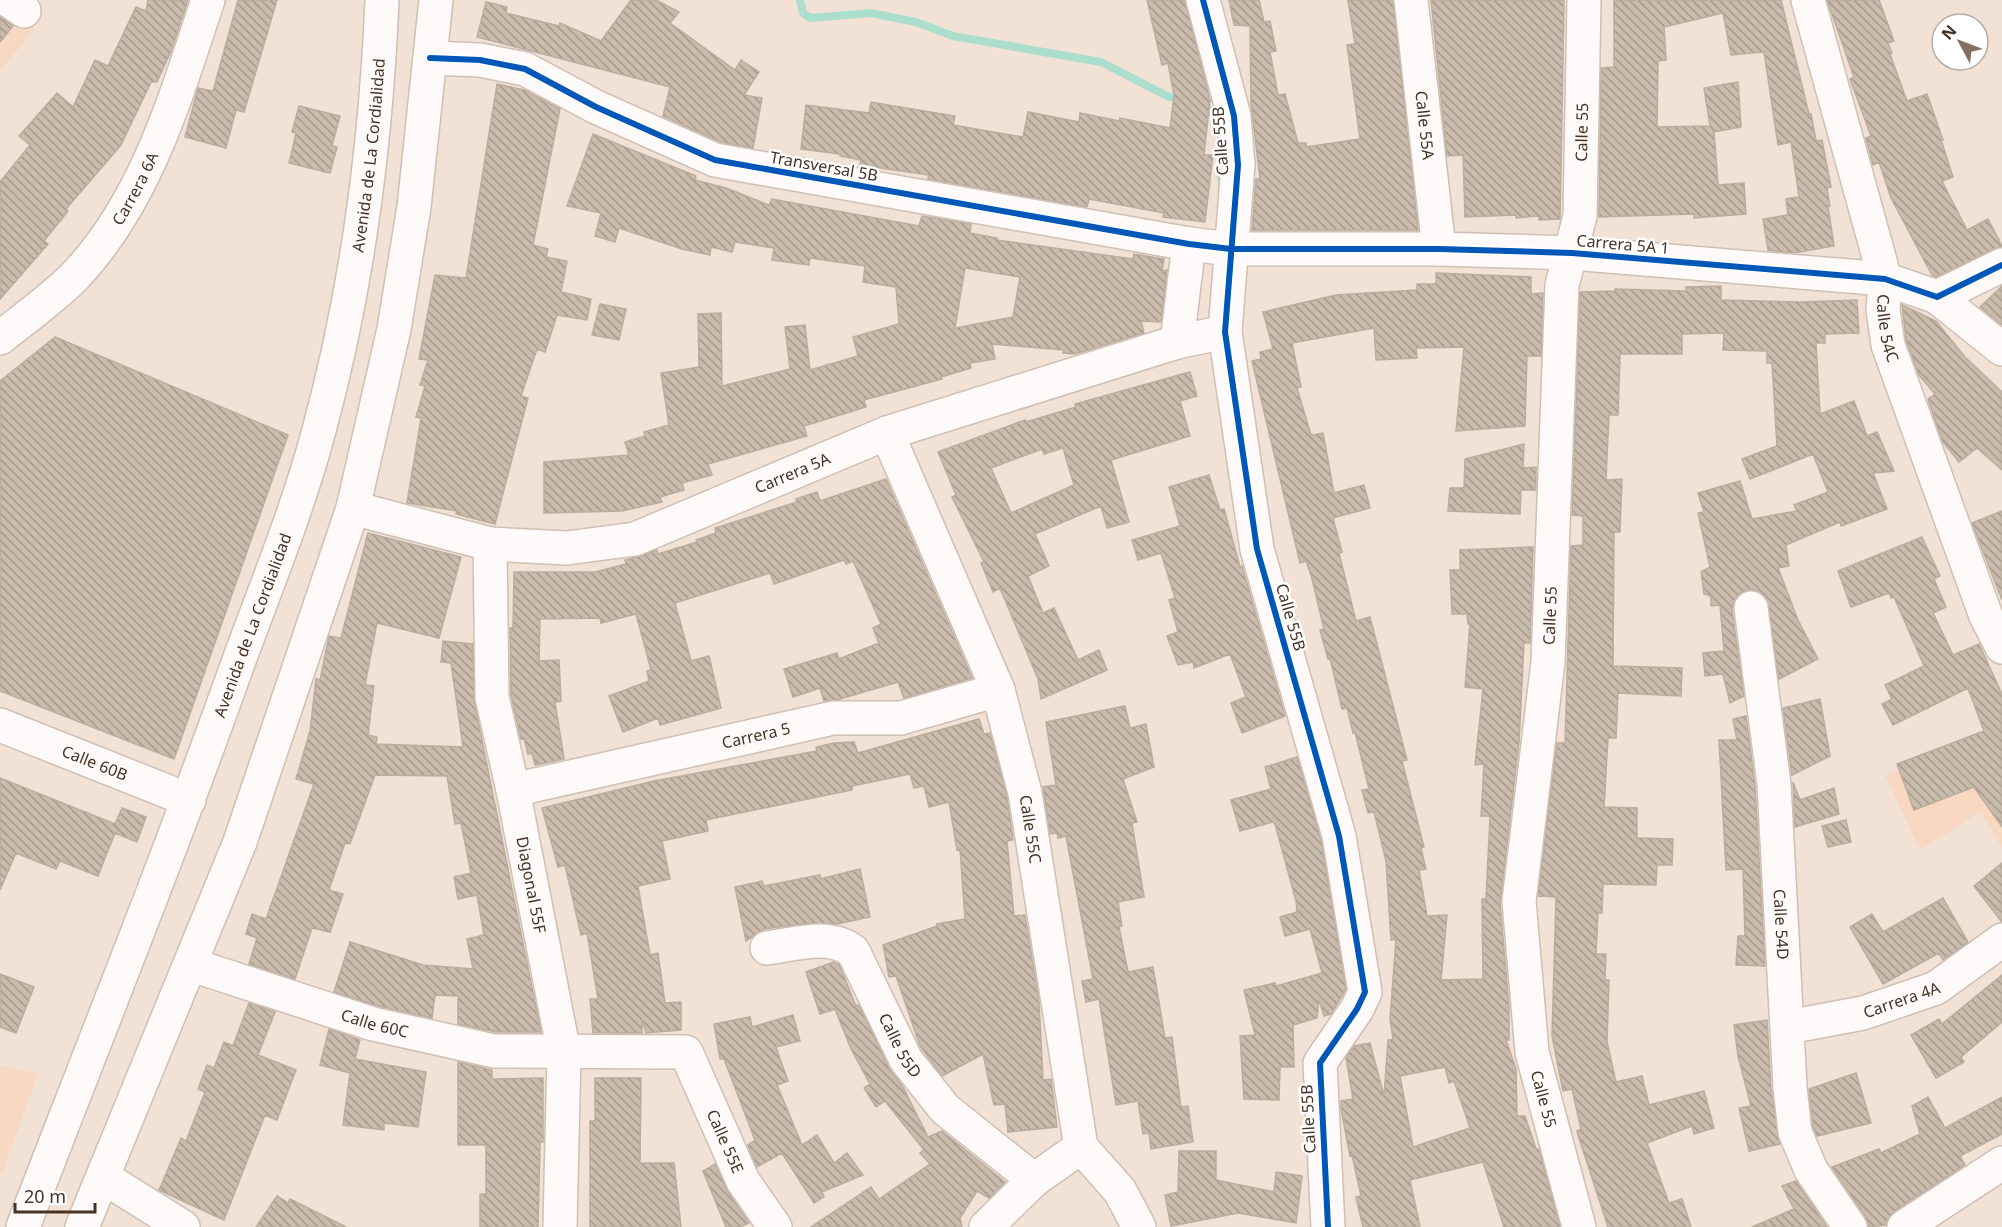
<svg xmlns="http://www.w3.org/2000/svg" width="2002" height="1227" viewBox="0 0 2002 1227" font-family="'Noto Sans',sans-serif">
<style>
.built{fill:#f8d8c0}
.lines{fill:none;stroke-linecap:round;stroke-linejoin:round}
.stream{stroke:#abdecd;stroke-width:8}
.building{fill:url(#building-back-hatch);stroke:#baad9e;stroke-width:1.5;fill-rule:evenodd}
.minor-casing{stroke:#d0bfb3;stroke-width:36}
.major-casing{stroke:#d0bfb3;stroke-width:36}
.minor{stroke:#fdfaf9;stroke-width:33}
.major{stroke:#fdfaf9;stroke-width:33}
.cycleway-casing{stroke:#fff;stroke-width:10}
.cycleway{stroke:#0057b8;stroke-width:6}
.labels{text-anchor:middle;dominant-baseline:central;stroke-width:5;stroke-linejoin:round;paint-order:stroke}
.street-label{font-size:16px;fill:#473325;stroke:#fff}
</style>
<defs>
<pattern id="building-back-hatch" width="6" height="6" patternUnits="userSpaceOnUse" patternTransform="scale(1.5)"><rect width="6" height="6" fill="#c9bcad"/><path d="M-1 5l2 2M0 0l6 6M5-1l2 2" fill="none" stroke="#a5998d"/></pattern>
</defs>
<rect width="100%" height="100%" fill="#f2e1d5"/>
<!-- built -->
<path class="built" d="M0 4 35 29 0 71Z
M2002 732V848L1980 812 1920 850 1885 775Z
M0 1066 38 1074 2 1173 0 1172Z"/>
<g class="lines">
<!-- stream -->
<path class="stream" d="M800 0 803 13 810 18 870 13 916 22 953 36 1101 62 1169 97 1184 99
M1202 103 1216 116 1220 134
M1221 150V179"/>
</g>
<!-- building -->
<path class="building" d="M148 0H188L171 51 157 82H151L121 145 66 209 68 211 44 241 48 244 0 299V182L30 145 19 136 57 93 73 107 95 60 108 66 136 7 146 11Z
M238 0H277L244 112 236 110 226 148 185 137 198 88 213 91Z
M631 0H656L679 12 670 23 735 70 741 60 759 72 744 95 762 98 753 148 721 142 663 116 670 87 477 37 486 2 507 7 506 13 559 26 560 23 601 41Z
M1147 0H1185L1210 100 1204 155H1213L1205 222 1163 217 1164 213 1089 199 1087 207 928 179 929 175 860 165 861 160 840 156V154L801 149 806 105 869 113 871 102 955 116 953 125 1023 137 1028 112 1079 122 1080 113 1119 121 1120 118 1170 128 1174 95 1168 63 1162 65Z
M1229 0H1259L1264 22 1270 21 1276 51 1270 52 1278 95 1285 94 1298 143H1306V147L1360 139 1347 45 1355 44 1348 0H1393L1418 230H1252L1256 179H1260L1251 104 1250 26 1234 25Z
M1431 0H1564L1560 219 1539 220V216L1516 218V215L1465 217 1463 155 1447 156Z
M1614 0H1781L1809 114H1811L1816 141 1822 140 1831 187 1827 188 1830 206H1828L1834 246 1794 253 1768 250 1763 219 1788 215 1786 199 1799 197 1791 142 1778 145 1764 52 1731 55 1723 13 1664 27 1666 60 1658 61 1657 127 1710 126 1704 88 1738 82 1741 127 1714 132 1718 185 1744 183 1746 214 1694 218V214L1599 217 1601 68 1614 67Z
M1827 0H1879L1894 41 1888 43 1892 53 1890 54 1907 101 1927 94 1943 140H1941L1953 177 1942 181 1967 230 1988 219 2002 246 1936 277 1932 275 1891 198 1879 162 1873 165 1866 138 1871 136 1850 79 1854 77Z
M0 17 13 26 0 42Z
M497 84 524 90 560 109 533 245 548 249 546 257 567 261 561 292 591 299 587 320 557 315 545 352 537 349 521 396 528 398 495 524 456 514 457 511 407 503 421 418 416 417 425 386 420 385 428 360 419 359 435 275 466 278Z
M299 106 340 116 332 146 337 147 330 173 289 163 296 133 292 132Z
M593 134 696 176 695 180 726 188 769 205 772 199 919 226 922 216 971 224 970 233 997 238V240L1133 259 1134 254 1164 259 1162 271 1167 270 1161 322 1141 321 1144 333 1075 354 1063 353 1064 350 992 344 995 359 970 363 971 368 941 377 942 379 864 400 866 407 804 426 807 436 708 464 712 475 682 483 684 490 660 497 662 502 622 511 544 513V462L629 455 625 442 645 436 644 432 669 425 661 373 699 367 698 314 721 313 722 386 790 369 785 327 805 325 810 370 858 356 853 337 899 324 896 287 863 282 865 266 810 258 809 265 772 260 774 248 735 242 732 252 711 247 710 255 682 249 619 228 615 242 595 236 601 213 567 206ZM965 268 1020 277 1013 317 955 328Z
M1436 273 1531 277V294L1543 293 1541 356H1527L1525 426 1456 431 1464 347 1416 348 1417 358 1376 360 1374 328 1292 343 1301 387 1297 388 1311 435 1323 433 1334 493 1364 485 1370 508 1333 518 1342 552 1339 553 1356 621 1370 617 1407 760 1402 761 1424 847 1421 848 1426 869 1419 870 1427 916 1447 915 1441 980 1483 979 1482 899H1486L1490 816H1481L1484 764 1475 765 1483 689 1465 687 1470 624H1468L1467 614H1452L1450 570H1460V550L1533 547 1530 643H1524L1519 742 1500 903 1509 1007V1040H1506L1516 1069 1517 1116H1525L1536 1149H1539L1560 1227H1504L1483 1162 1410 1180 1420 1227H1363L1356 1197 1361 1196 1352 1155 1350 1156 1341 1109V1101L1353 1099 1346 1058 1354 1046 1370 1043 1384 1096 1388 1040 1393 1039 1390 1019 1396 939 1391 940 1386 861 1374 812 1368 813 1362 790 1369 789 1355 732 1353 733 1347 708 1342 709 1330 658 1328 659 1320 630 1324 629 1311 575 1306 561 1300 563 1252 361 1261 359 1260 352 1273 349 1263 312 1336 295 1417 290V284H1436ZM1445 1067 1449 1083 1454 1081 1470 1128 1413 1147 1400 1076Z
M1721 286V300L1801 302 1857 300 1859 333 1825 334V343H1816L1820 414 1854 401 1867 436 1877 432 1894 471 1873 473 1887 509 1841 526 1840 522 1786 545 1789 566 1778 568 1798 620 1818 659 1779 679 1766 597 1759 591 1749 589 1740 593 1734 600 1732 610 1744 696 1730 703 1723 674 1705 676 1703 653 1724 651 1720 605 1711 606V596L1704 594 1701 572 1710 567 1698 513 1704 512 1698 493 1740 481 1752 519 1797 511 1794 505 1828 492 1813 454 1750 479 1742 459 1777 446 1772 363H1767V351L1723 350 1724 333 1682 334V354H1620L1618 415H1609L1606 480 1622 479 1620 532H1614L1613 666 1682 668 1681 696 1618 693 1616 738H1608L1604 807 1637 808V838L1673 839 1672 865H1657L1656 885 1603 884 1602 913H1598L1596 954H1606L1605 980H1609L1607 1042 1616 1082 1642 1076 1649 1105 1704 1091 1714 1128 1694 1134 1692 1126 1647 1143 1669 1203 1682 1199 1691 1227H1608L1578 1135 1577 1131 1581 1129 1572 1089 1563 1091 1552 1036 1556 897 1538 896 1557 743H1565L1571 546 1583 545V516L1572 515 1580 292 1615 291V289L1686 291V287Z
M2002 286V325L1980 307Z
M600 304 626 309 619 340 592 335Z
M1902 305 1936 321 1965 357 2002 392V470L1977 448 1959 462 1942 441 1928 399 1935 394 1919 375 1906 340Z
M55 337 288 435 174 759 0 691V381Z
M1190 372 1197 396 1180 401 1190 436 1111 460 1129 522 1107 528 1101 506 1035 534 1049 566 1028 576 1043 613 1054 608 1078 660 1099 650 1107 670 1041 699 1038 679 1000 588 993 592 981 563 984 562 952 497 956 495 938 452 1025 420 1026 422 1076 407 1075 404ZM1063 448 1074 485 1011 513 991 468 1042 449 1044 454Z
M1524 444 1523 468 1536 467V490H1521L1520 514 1448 511 1450 488H1464L1465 459Z
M1209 475 1220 510 1224 509 1240 567 1242 566 1285 716 1242 733 1231 703 1246 697 1230 654 1194 668 1193 662 1178 665 1167 636 1178 632 1169 600 1175 598 1161 553 1138 560 1132 540 1180 526 1169 487Z
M886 479 972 678 904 698 898 682 840 699 824 701 820 688 793 697 784 669 837 653 839 659 879 643 873 628 881 624 853 561 846 564 844 560 774 584 770 573 675 603 691 661 709 656 721 708 660 725 658 718 623 732 609 696 649 681 647 671 651 670 636 614 601 623 600 618 540 619 539 661 559 660 561 701 555 702 564 759 535 765 532 753 528 754 524 738 521 739 511 695 510 628H513L514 572H595L626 564 625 560 629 559 657 550 658 554 697 542 696 540 716 533 715 528 797 502 796 499 817 492 820 501Z
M2002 511V600L1972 523Z
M368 533 461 557 439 638 377 623 365 685 374 686 368 735 377 737 376 744 463 747 451 663 441 662 443 641 473 644 474 701 541 1032H496L458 1024V996L435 995 432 1018 378 1006 334 992 350 942 423 965 473 969 467 939 484 935 477 895 458 899 454 877 471 873 461 823 455 824 447 776 375 775 350 844 345 843 329 890 343 894 330 932 312 928 295 979 249 964 257 938 246 934 252 914 266 919 314 784 296 779 310 731 316 679 320 680 329 636 341 638Z
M1922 537 1940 576 1934 579 1946 607 1933 613 1953 655 1979 644 2002 694V827L1974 787 1914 810 1897 764 1984 731 1968 688 1893 725 1882 704 1892 699 1885 685 1924 666 1894 597 1891 598 1889 593 1851 607 1838 571Z
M1820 699 1830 756 1792 775 1783 708Z
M1125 706 1130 728 1146 724 1154 767 1123 779 1137 822 1132 823 1144 897 1118 902 1122 926 1119 927 1128 972 1153 967 1165 1038 1172 1037 1181 1107 1188 1106 1193 1142 1151 1149 1149 1133 1143 1134 1138 1101 1116 1105 1099 999 1086 1002 1082 981 1093 979 1066 836 1058 838 1057 833 1050 834 1043 787 1056 785 1046 722Z
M1746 716 1755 786 1765 966 1736 965 1738 936H1745L1743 869 1726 870 1719 740H1737L1733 719Z
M979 719 984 734 990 733 1007 797 1013 840 1007 841 1014 916 1025 915 1039 1002 1043 1080 1051 1079 1057 1127 1008 1132 1005 1104 994 1105 983 1054 942 1076 920 1046 896 976 889 977 883 945 937 926V924L965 919 960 849 957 850 949 802 929 807 924 786 914 788 910 774 852 786V790L706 820 708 831 662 841 670 879 638 886 650 955 658 953 665 1003 681 1002V1030L646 1033 642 1019V1033H593L590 999H598L587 933 581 935 565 865 558 867 542 808 654 781 817 751 816 747 834 743 854 742 858 753Z
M1297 757 1321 840 1346 989 1331 1014 1324 1016 1319 1000 1317 1018 1293 1025 1294 1067H1280L1279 1100 1244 1099 1240 1036 1255 1035 1244 990 1275 983 1276 986 1322 973 1310 929 1285 936 1280 917 1297 912 1296 901 1275 824 1273 822 1240 831 1231 800 1271 789 1265 767Z
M0 778 115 824 122 808 146 817 137 842 115 833 98 876 60 861 56 869 16 853 0 890Z
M1793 782 1800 800 1834 788 1839 814 1795 827Z
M1846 820 1851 842 1828 847 1822 826Z
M2002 863V922L1974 886Z
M860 869 870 917 837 924 810 923 764 929 746 941 735 887 762 881 764 886 820 875V879Z
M1943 898 1968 942 1943 960 1939 953 1883 984 1850 927 1872 914 1883 932Z
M834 962 839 964 856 1006 859 1005 889 1068 903 1087 928 1137 942 1131 1005 1182 989 1198 977 1191 960 1218 962 1227H811L871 1187 879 1199 930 1164 920 1153 924 1150 885 1101 876 1107 864 1088 870 1084 851 1049 835 1009 820 1014 806 972Z
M0 974 34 987 16 1033 0 1027Z
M2002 975V1022L1961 1057 1964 1062 1936 1078 1911 1035 1939 1019 1942 1024Z
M249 1003 275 1012 258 1055 296 1070 277 1120 265 1115 224 1220 159 1190 181 1138 186 1141 205 1092 198 1089 207 1065 214 1068 224 1042 233 1046Z
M793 1015 800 1041 776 1047 788 1081 777 1085 802 1145 817 1135 834 1163 847 1153 863 1175 822 1192 824 1197 814 1203 782 1153 757 1167 748 1145 755 1140 724 1059H720L714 1024 750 1017 752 1027Z
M1767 1020 1771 1089 1780 1144 1749 1151 1739 1108 1751 1106 1738 1056 1734 1025Z
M329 1029 360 1040 355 1059 426 1072 418 1127 384 1123V1130L343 1125 350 1073 320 1065Z
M458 1062 492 1070V1079L543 1078V1142H540L538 1227H480V1194H486V1145H458Z
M1856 1073 1871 1123 1817 1136 1813 1127 1809 1089Z
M595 1078H641L640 1163H674L681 1227H590V1121H595Z
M1928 1097 1945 1128 2002 1097V1134L1960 1156 1965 1165 1894 1211 1886 1225 1869 1227 1865 1216 1832 1167 1879 1149 1881 1153 1920 1134 1912 1106Z
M1179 1151H1216V1180L1274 1192 1276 1172 1302 1176 1296 1223 1238 1213 1171 1226 1165 1195 1178 1192Z
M715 1164 728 1192 749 1223 740 1227H726L703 1171Z
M1796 1181 1827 1227H1752L1794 1209 1782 1186Z
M277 1196 288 1203 290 1199 346 1227H256Z"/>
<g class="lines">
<!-- minor casing -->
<g class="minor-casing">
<g id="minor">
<path d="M8 0 24 11"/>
<path d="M1203 0 1234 116 1238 165 1225 332 1257 549 1339 836 1365 992 1357 1009 1320 1063 1328 1227"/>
<path id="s1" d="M1411 0 1439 249"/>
<path id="s2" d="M1808 0 1885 279 1883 310 1888 345 1986 616 2002 647"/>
<path d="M430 58 480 60 525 69 596 107 715 160 1189 244 1231 249H1439L1572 253 1885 279 1937 297 2002 265"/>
<path d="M1937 297 2002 349"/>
<path id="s3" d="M0 338C25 318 52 299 74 277 146 202 176 96 208 0"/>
<path d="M1177 342 1189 244"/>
<path id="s4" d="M887 433 998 690 1025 793 1081 1147 1120 1191 1139 1227"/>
<path id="s5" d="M353 508 490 544 567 548 635 539 887 433 1177 342 1225 332"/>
<path id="s6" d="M490 544 492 697 513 790 564 1053 560 1227"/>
<path id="s7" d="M1751 608 1774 784 1790 1087 1795 1132 1811 1170 1850 1227"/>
<path id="s8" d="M0 725 189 800"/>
<path id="s9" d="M513 790 833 718H901L998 690"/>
<path id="s10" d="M767 948C796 944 829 933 853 951L906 1060 945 1109 1034 1180"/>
<path id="s11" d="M192 965 373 1024 494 1051 686 1052 743 1181 775 1227"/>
<path id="s12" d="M1788 1027 1863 1013 1936 988 2002 940"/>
<path d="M103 1177 183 1227"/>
<path d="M986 1227 1034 1180 1081 1147"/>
<path id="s13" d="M1579 1227 1532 1052 1519 901 1548 662 1562 285 1580 216 1584 0"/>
<path d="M1904 1227 2002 1163"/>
</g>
</g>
<!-- major casing -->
<g class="major-casing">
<g id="major">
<path id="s14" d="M23 1227C95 1040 170 854 237 666 265 589 297 512 318 434 357 292 376 146 382 0"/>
<path d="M82 1227 240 842 353 508 394 329 414 207 436 0"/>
</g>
</g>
<!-- minor -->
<use href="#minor" class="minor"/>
<!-- major -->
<use href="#major" class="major"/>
<!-- cycleway casing -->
<g class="cycleway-casing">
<path id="cycleway" d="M1203 0 1234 116 1238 165 1225 332 1257 549 1339 836 1365 992 1357 1009 1320 1063 1328 1227
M430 58 480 60 525 69 596 107 715 160 1189 244 1231 249H1439L1572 253 1885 279 1937 297 2002 265"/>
</g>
<!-- cycleway -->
<use href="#cycleway" class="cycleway"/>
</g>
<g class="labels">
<!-- street labels -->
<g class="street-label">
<text stroke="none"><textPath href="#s1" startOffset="126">Calle 55A</textPath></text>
<text stroke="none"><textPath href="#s13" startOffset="1106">Calle 55</textPath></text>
<text transform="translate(1220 141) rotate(-94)">Calle 55B</text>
<text stroke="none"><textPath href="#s14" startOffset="1130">Avenida de La Cordialidad</textPath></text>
<text transform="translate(824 166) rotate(10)">Transversal 5B</text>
<text stroke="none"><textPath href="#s3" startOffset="204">Carrera 6A</textPath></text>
<text transform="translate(1623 244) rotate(5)">Carrera 5A 1</text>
<text stroke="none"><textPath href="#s2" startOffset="339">Calle 54C</textPath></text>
<text stroke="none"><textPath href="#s5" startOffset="458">Carrera 5A</textPath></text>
<text transform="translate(1291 617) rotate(74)">Calle 55B</text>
<text stroke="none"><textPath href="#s13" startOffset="620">Calle 55</textPath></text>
<text stroke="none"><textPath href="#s14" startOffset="644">Avenida de La Cordialidad</textPath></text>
<text stroke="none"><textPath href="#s9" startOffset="249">Carrera 5</textPath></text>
<text stroke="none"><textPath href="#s8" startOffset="102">Calle 60B</textPath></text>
<text stroke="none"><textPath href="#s4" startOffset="423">Calle 55C</textPath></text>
<text stroke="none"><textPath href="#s6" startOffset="345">Diagonal 55F</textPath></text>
<text stroke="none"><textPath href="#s7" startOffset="318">Calle 54D</textPath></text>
<text stroke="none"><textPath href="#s12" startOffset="117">Carrera 4A</textPath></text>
<text stroke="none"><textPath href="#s11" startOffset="192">Calle 60C</textPath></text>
<text stroke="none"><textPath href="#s10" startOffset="194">Calle 55D</textPath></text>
<text transform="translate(1544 1099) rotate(75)">Calle 55</text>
<text transform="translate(1308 1119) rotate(-93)">Calle 55B</text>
<text stroke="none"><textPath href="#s11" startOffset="604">Calle 55E</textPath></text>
</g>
</g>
<!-- north arrow -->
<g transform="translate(1960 42) rotate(311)"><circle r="28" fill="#ffffff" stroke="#b5ada8" stroke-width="1.5"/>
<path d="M0-4.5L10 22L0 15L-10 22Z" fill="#837063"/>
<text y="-9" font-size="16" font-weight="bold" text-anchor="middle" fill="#473325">N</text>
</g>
<!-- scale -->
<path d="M15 1203v9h80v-9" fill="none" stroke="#473325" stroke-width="3"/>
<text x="24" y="1203" font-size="18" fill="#473325" stroke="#ffffff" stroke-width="4.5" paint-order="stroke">20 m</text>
</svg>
